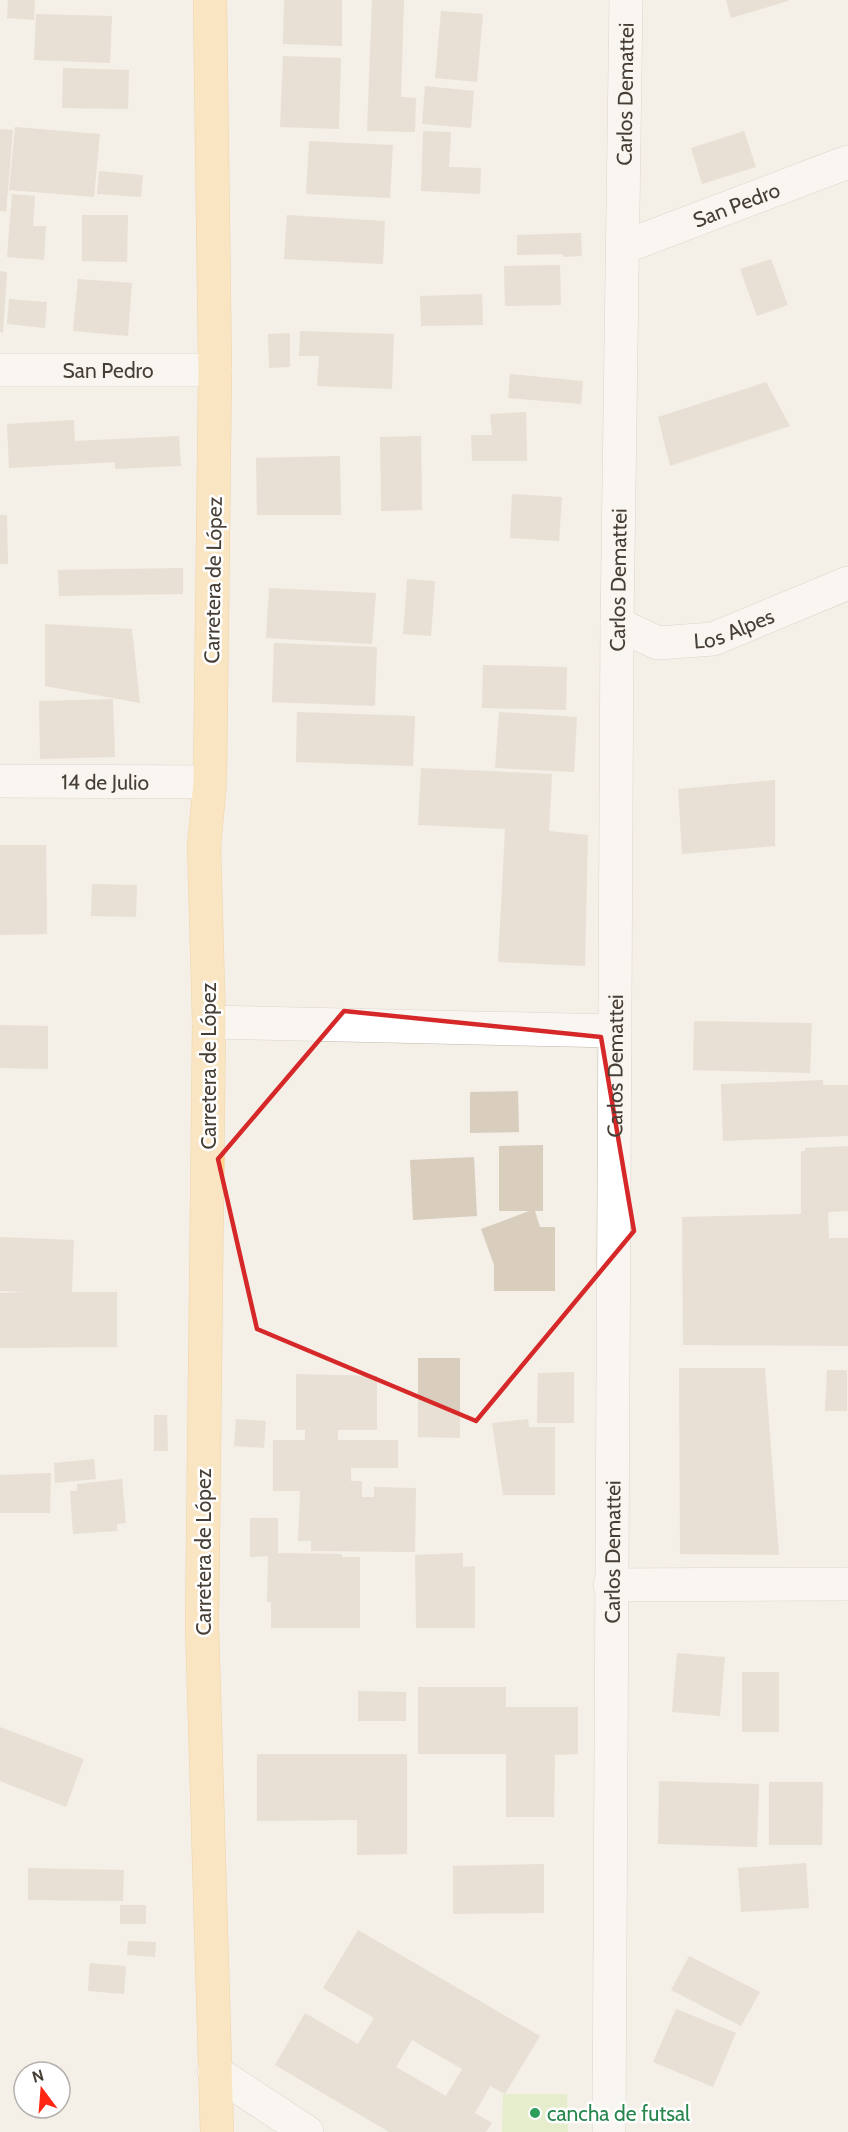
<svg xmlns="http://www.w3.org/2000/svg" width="848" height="2132" viewBox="0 0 848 2132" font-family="Cabin,sans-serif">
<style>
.green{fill:#d3eaae}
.building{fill:#d9cdbe;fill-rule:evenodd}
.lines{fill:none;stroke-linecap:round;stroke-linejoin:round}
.minor-casing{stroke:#c0b6a9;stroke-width:34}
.major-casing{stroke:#e9b660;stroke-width:34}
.minor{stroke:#fff;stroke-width:33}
.major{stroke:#ffd995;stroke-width:33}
.marked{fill:none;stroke:#d62828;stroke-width:4.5;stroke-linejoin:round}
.leisure-dot{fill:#2e9e5b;stroke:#fff;stroke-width:2}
.labels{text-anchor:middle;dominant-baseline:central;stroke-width:5;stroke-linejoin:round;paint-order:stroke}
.street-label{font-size:21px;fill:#473f35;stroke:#fff}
.leisure-label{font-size:21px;fill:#27864d;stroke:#fff;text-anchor:start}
</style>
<rect width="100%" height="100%" fill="#f4efe7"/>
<!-- green -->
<path class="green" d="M503 2094H567L568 2132H502Z"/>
<!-- building -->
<path class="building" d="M8 0H35L34 20 7 18Z
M284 0H342V46L283 44Z
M372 0H404L401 97 416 98 415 132 367 131Z
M726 0H788V1L731 18Z
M441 11 483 14 477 82 435 78Z
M36 14 112 16 110 63 34 60Z
M283 56 341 58 339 129 280 127Z
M63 68 129 70 128 109 62 108Z
M425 86 474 91 471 128 422 124Z
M15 127 100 134 94 197 9 190Z
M0 129 13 130 6 212 0 211Z
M423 131 451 132 449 167 481 168 480 194 421 191Z
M744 131 756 167 702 184 691 148Z
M309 141 393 145 390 198 306 194Z
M99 171 143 175 141 197 97 194Z
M12 194 35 196 33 226H46L44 260 7 257Z
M82 215H128L127 262 82 261Z
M287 215 385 221 383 264 284 259Z
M581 233 582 256 563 257V254L517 255V235Z
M771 259 788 305 757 316 740 269Z
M560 265 561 305 505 306 504 266Z
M0 271 7 272 3 333 0 332Z
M78 279 132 283 128 336 73 331Z
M482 294 483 325 421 326 420 296Z
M9 299 47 302 45 328 7 324Z
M300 331 394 334 392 389 317 386 319 356H299Z
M290 333V367L269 368 268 334Z
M510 374 583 381 581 404 508 398Z
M766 382 790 426 670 466 658 417Z
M526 412 527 461H472L471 435H492L490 414Z
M74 420 75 441 179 436 181 466 115 469V462L9 468 7 424Z
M421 436 422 510 381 511 380 437Z
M340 456 341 515H257L256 458Z
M512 494 562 497 559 541 510 538Z
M0 515H7L8 564H0Z
M183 568V594L59 596 58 570Z
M407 579 435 581 431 636 403 634Z
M269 588 376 593 372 644 266 638Z
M45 624 132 629 140 703 45 686Z
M274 643 377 647 375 706 272 702Z
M483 665 567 667 566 710 482 708Z
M113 699 115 757 40 759 39 701Z
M297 712 415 716 413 766 296 762Z
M499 712 577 717 574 772 495 768Z
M421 768 552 774 549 831 588 835 585 966 498 962 505 829 418 825Z
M775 780V846L682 854 678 789Z
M0 845H46L47 934 0 935Z
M92 884 137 885 136 917 91 916Z
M694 1021 812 1023 810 1073 693 1070Z
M0 1025 48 1026V1069L0 1068Z
M823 1080V1085H848V1136L723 1141 721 1084Z
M518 1091 519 1132 470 1133V1092Z
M543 1145V1211H535L540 1227H555V1291H494V1265L481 1229 529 1211H499V1146Z
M848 1146V1211L829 1212 828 1215 829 1238H848V1346L683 1345 682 1217 801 1214V1151H805V1148Z
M474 1157 477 1216 413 1220 410 1160Z
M0 1237 74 1240 72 1292H117V1347L0 1348V1293L28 1292 0 1291Z
M418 1358H460V1438L418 1437Z
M679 1368H765L779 1555 680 1554Z
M827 1370H847V1411H825Z
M574 1372V1423H537L538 1373Z
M296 1374 377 1376V1430H338V1440H398V1468H351V1481H362V1497H374V1487L416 1488 415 1552 311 1551V1541H298L300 1491H273V1440H305V1430H296Z
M154 1415H167L168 1451H154Z
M236 1419 266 1421 264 1448 234 1446Z
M528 1419 529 1427H555V1495H503L492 1423Z
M94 1459 96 1479 55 1483 54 1463Z
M51 1473 50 1513H0V1475Z
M122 1479 126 1523 117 1524V1531L73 1534 70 1491H77V1484Z
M250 1518H278V1553L342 1554V1557H360V1628H271V1602H267L268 1556 250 1557Z
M463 1553V1567L475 1566V1628H416L415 1555Z
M677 1653 725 1657 720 1716 672 1712Z
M742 1672H779V1732H742Z
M418 1687H506V1707H578V1754L555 1755 554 1817H506V1754H418Z
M358 1691 406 1692V1721H358Z
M0 1727 84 1759 66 1807 0 1781Z
M257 1754H407V1854L357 1855V1820L257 1821Z
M659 1781 759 1784 757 1847 658 1844Z
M769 1782H823L822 1845H769Z
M806 1863 809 1908 741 1912 738 1868Z
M544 1864V1913L453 1914V1866Z
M28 1868 124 1870 123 1901 28 1900Z
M120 1905H146V1924H120Z
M358 1930 540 2036 505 2094 490 2086 475 2113 492 2123 486 2132H389L275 2065 305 2013 358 2044 374 2018 323 1988ZM412 2040 462 2069 446 2096 396 2067Z
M128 1941 156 1942 155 1957 127 1955Z
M689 1956 760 1992 741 2026 671 1990Z
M90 1963 126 1966 124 1994 88 1991Z
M676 2009 736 2033 713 2087 653 2062Z"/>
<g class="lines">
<!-- minor casing -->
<g class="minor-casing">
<g id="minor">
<path id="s1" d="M624 247 848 162"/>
<path id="s2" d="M0 370H215"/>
<path id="s3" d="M617 624 658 643 713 639 848 583"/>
<path id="s4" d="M0 781 210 782"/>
<path d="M209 1022 615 1031"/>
<path d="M610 1585 848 1584"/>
<path d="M214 2071 307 2132"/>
<path id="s5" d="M609 2132 617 624 626 0"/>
</g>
</g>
<!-- major casing -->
<g class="major-casing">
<path id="major" d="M210 0 215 370 210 782 204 846 209 1022 202 1625 217 2132"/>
</g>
<!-- minor -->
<use href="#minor" class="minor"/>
<!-- major -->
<use href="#major" class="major"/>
</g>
<!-- marked area -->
<path d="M0 0H848V2132H0ZM344 1011 601 1037 634 1231 476 1421 257 1329 218 1159Z" fill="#f4efe7" fill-opacity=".55" fill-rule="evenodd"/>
<path class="marked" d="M344 1011 601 1037 634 1231 476 1421 257 1329 218 1159Z"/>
<!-- markers -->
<circle class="leisure-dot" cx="535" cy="2113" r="6"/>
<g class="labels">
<!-- street labels -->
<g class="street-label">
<text stroke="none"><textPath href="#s5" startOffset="2038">Carlos Demattei</textPath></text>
<text stroke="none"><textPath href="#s1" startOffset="120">San Pedro</textPath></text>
<text stroke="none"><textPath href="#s2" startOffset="108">San Pedro</textPath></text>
<text transform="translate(213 580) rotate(-89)">Carretera de López</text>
<text stroke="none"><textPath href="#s5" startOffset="1552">Carlos Demattei</textPath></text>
<text stroke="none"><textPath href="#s3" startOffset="123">Los Alpes</textPath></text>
<text stroke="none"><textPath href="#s4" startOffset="105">14 de Julio</textPath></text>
<text transform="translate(208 1066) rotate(-90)">Carretera de López</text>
<text stroke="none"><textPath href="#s5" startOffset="1066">Carlos Demattei</textPath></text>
<text transform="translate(203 1552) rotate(-90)">Carretera de López</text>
<text stroke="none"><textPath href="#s5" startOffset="580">Carlos Demattei</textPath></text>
</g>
<!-- leisure labels -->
<g class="leisure-label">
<text x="547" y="2113">cancha de futsal</text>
</g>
</g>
<!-- north arrow -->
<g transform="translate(42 2090) rotate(344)"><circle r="28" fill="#ffffff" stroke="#b5b2ae" stroke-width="1.5"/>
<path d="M0-4.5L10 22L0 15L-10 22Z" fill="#ff2613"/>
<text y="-9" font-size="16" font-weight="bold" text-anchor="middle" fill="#473f35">N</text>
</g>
</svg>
